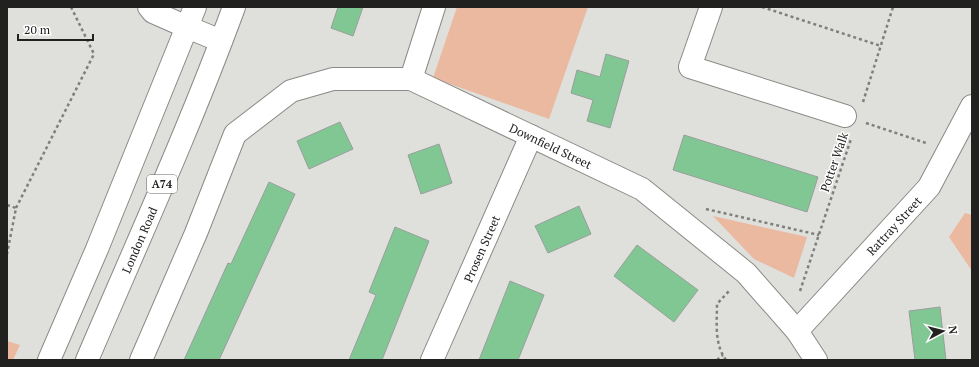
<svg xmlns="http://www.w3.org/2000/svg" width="979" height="367" viewBox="0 0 979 367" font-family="'PT Serif',serif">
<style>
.green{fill:#eab9a0}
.building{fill:#80c794;stroke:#9a9e9b}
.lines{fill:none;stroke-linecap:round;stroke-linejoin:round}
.minor-casing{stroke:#8a8a87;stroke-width:24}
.major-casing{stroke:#8a8a87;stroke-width:24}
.path{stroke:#7f7f7d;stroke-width:2.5;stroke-dasharray:3 3;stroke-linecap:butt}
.minor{stroke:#fff;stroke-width:22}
.major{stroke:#fff;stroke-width:22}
.labels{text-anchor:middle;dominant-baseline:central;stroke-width:3;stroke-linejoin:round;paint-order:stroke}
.shield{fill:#fff;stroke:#646463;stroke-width:1}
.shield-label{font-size:11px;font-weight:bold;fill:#212120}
.street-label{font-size:12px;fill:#212120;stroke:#fff}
</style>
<rect width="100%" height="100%" fill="#dfe0dc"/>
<!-- green -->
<path class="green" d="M457 7H588L549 119 433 78Z
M965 213 972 215V271L949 237Z
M713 216 807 237 794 278 754 259Z
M7 341 20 345 13 360H7Z"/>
<!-- building -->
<path class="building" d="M338 7H363L353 36 331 28Z
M606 54 629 61 610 128 587 121 593 100 571 93 577 70 600 77Z
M340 122 353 149 309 169 297 141Z
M684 135 818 177 807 212 673 170Z
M439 144 452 183 421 194 408 155Z
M269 182 295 194 219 360H184L228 263 231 264Z
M579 206 591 234 548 253 535 226Z
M395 227 429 241 382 360H349L376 295 369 292Z
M637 245 698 290 674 322 614 276Z
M510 281 544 295 518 360H479Z
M940 307 946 360H915L909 311Z"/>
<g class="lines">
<!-- minor casing -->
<g class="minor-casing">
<g id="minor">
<path d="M149 7 153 12 187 27 221 41"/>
<path d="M711 7 690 67 845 116"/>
<path d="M411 79 434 7"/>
<path id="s1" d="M797 331 929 187 972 106"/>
<path id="s2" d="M141 360 196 233 235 134 291 91 333 79H411L642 189 746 273 797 331 816 360"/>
<path id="s3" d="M432 360 531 136"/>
</g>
</g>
<!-- major casing -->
<g class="major-casing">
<g id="major">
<path d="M49 360 97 249 195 7"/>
<path id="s4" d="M87 360C137 243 190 127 234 7"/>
</g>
</g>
<!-- path -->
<path class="path" d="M762 7 881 46
M863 102 893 7
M866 123 926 143
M7 205 16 208 7 254
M16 208 94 54 71 7
M706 209 819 235
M800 291 851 139
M717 360 723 355
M726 360C714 344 717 322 717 304L729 291"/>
<!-- minor -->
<use href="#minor" class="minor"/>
<!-- major -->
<use href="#major" class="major"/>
</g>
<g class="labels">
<!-- shield labels -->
<rect class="shield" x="147" y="175" width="30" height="18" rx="3"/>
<g class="shield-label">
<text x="162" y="184">A74</text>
</g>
<!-- street labels -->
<g class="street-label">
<text stroke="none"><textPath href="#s2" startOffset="592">Downfield Street</textPath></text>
<text transform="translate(834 162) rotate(-71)">Potter Walk</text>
<text stroke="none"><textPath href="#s1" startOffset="143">Rattray Street</textPath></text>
<text stroke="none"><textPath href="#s4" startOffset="131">London Road</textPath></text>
<text stroke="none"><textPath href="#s3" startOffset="122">Prosen Street</textPath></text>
</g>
</g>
<!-- border -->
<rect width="979" height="367" fill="none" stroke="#212120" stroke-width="16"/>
<!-- north arrow -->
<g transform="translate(943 331) rotate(83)" stroke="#ffffff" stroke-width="3" paint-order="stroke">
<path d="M0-3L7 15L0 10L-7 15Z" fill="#212120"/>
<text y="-6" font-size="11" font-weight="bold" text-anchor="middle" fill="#212120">N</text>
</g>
<!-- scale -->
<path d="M18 34v6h75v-6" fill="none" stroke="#212120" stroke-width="2"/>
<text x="24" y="34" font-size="12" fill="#212120" stroke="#ffffff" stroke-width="3" paint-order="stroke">20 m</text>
</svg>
